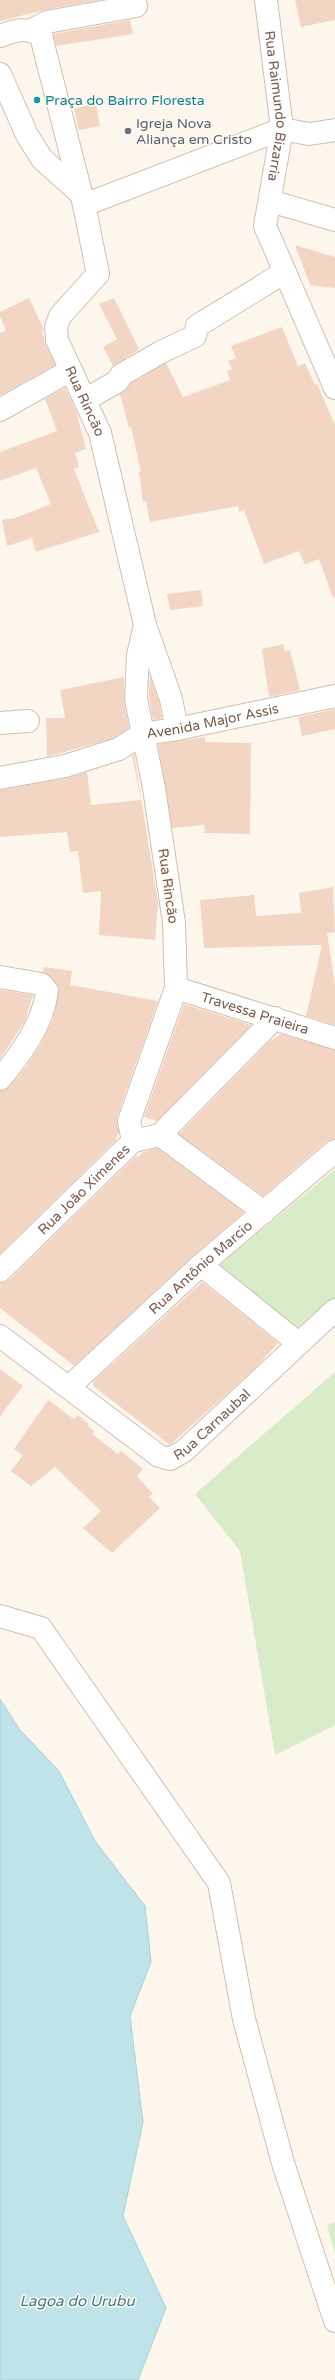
<svg xmlns="http://www.w3.org/2000/svg" width="335" height="2380" viewBox="0 0 335 2380" font-family="'Varela Round',sans-serif">
<style>
.green{fill:#d8ecc9}
.water{fill:#bfe3e8;stroke:#a5d3da}
.building{fill:#f3d5c3}
.lines{fill:none;stroke-linecap:round;stroke-linejoin:round}
.minor-casing{stroke:#d1beb0;stroke-width:24}
.minor{stroke:#fff;stroke-width:22}
.culture-dot{fill:#0f9aa8;stroke:#fffaf3;stroke-width:1.5}
.worship-dot{fill:#6b7280;stroke:#fffaf3;stroke-width:1.5}
.labels{text-anchor:middle;dominant-baseline:central;stroke-width:3;stroke-linejoin:round;paint-order:stroke}
.culture-label{font-size:14px;fill:#0d838f;stroke:#fffaf3;text-anchor:start}
.street-label{font-size:14px;fill:#7a5c4d;stroke:#fffaf3}
.worship-label{font-size:14px;fill:#5b616d;stroke:#fffaf3;text-anchor:start}
.water-label{font-size:15px;font-style:italic;fill:#437c86;stroke:#fffaf3}
</style>
<rect width="100%" height="100%" fill="#fdf6ec"/>
<!-- green -->
<path class="green" d="M335 1169V1300L296 1333 212 1271Z
M335 1372V1725L275 1755 240 1551 195 1494Z
M335 2222V2254L327 2225Z"/>
<!-- water -->
<path class="water" d="M0 1699 20 1730 59 1771 95 1841 145 1906 151 1962 130 2016 143 2122 123 2216 166 2308 138 2380H0Z"/>
<!-- building -->
<path class="building" d="M0 0H99L45 10 0 21Z
M295 0H335V20L301 27Z
M130 20 133 34 56 46 53 34Z
M96 103 100 126 79 130 74 109Z
M295 245 335 257V288L310 285Z
M29 298 44 330 42 332 46 345 55 365 0 396V333L6 330 0 317V312Z
M114 298 139 349 113 366 103 347 117 339 99 304Z
M282 327 298 366 305 363 315 385 317 384 335 425V597L333 598 319 559 305 565 299 551 264 564 244 510 239 512 238 506 150 522 146 501 143 502 139 472H141L131 427 129 428 120 394 130 384 166 363 183 397 230 380 227 371 232 369 228 361 236 358 231 346Z
M65 388 76 411 86 449 75 453 79 467 74 469 99 532 36 552 32 538 7 546 2 520 15 518 51 504 36 468 0 481V452L57 431 45 399Z
M201 590 203 606 170 610 167 594Z
M283 644 285 651 290 650 300 690 269 697 262 649Z
M150 676 159 702 162 718 153 720 149 698Z
M124 677V701L129 728 114 738 47 757 46 718H65L60 690Z
M335 709V729L302 736 298 717Z
M205 737V742L251 743 250 834 205 833 204 825 172 828 158 744Z
M134 754 158 903 155 940 99 935 101 891 83 893 78 851 70 852 67 832 0 837V790L67 778 87 772 91 805 141 800 132 755Z
M333 887 335 932 327 933 335 986V1025L306 1016 322 945 204 948 200 900 254 895 256 916 301 913 299 893Z
M44 967 72 971 70 985 158 1001 117 1117 119 1132 115 1141 0 1254V1091L9 1087 26 1067 41 1044 53 1019 59 988 50 976 43 972Z
M0 990 33 995 25 1021 0 1059Z
M184 1004 251 1025 157 1121 144 1117Z
M281 1034 335 1050V1139L327 1141 263 1196 179 1134 269 1042Z
M157 1148 244 1212 193 1256 74 1366 0 1308V1283L9 1280 136 1156 138 1157 143 1152Z
M202 1282 278 1343 257 1366 170 1445 93 1386V1382Z
M0 1369 23 1386 0 1416Z
M48 1400 74 1419 78 1415 89 1424 88 1426 94 1431 92 1434 118 1454 121 1451 143 1469 137 1476 153 1494 149 1497 160 1508 112 1553 83 1528 101 1511 55 1467 31 1486 11 1471 23 1455 14 1449Z"/>
<g class="lines">
<!-- minor casing -->
<g class="minor-casing">
<g id="minor">
<path id="s1" d="M266 0 282 129 265 226 335 388"/>
<path d="M32 30 47 22 136 6"/>
<path id="s2" d="M0 36C15 30 26 27 41 35L44 48 84 205 98 274 60 316 56 327 57 340 100 433 145 625 171 699 177 729"/>
<path d="M0 74 27 135 42 159 79 192"/>
<path d="M270 201 335 220"/>
<path d="M84 205 282 129 309 134 335 130"/>
<path d="M85 400 118 381 121 375 161 352 195 336 197 326 285 272"/>
<path d="M0 410 71 370"/>
<path d="M0 723 28 721"/>
<path id="s3" d="M0 778 65 766 119 749 142 734 177 729 335 696"/>
<path d="M0 977 41 984 47 991C43 1024 21 1054 0 1079"/>
<path id="s4" d="M176 988 335 1038"/>
<path d="M160 1135 264 1212"/>
<path d="M133 1141 129 1121 176 988 174 923 154 788 136 699 138 655 145 625"/>
<path d="M201 1265 298 1343"/>
<path id="s5" d="M0 1271 133 1141 160 1135 275 1018"/>
<path id="s6" d="M0 1336 159 1456 170 1459 184 1451 335 1310"/>
<path id="s7" d="M69 1387 201 1265 335 1151"/>
<path d="M0 1616 41 1628 219 1883 244 2019 283 2163 335 2321"/>
</g>
</g>
<!-- minor -->
<use href="#minor" class="minor"/>
</g>
<!-- markers -->
<circle class="culture-dot" cx="37" cy="100" r="4"/>
<circle class="worship-dot" cx="128" cy="131" r="4"/>
<g class="labels">
<!-- culture labels -->
<g class="culture-label">
<text x="45" y="100">Praça do Bairro Floresta</text>
</g>
<!-- street labels -->
<g class="street-label">
<text stroke="none"><textPath href="#s1" startOffset="107">Rua Raimundo Bizarria</textPath></text>
<text stroke="none"><textPath href="#s2" startOffset="437">Rua Rincão</textPath></text>
<text stroke="none"><textPath href="#s3" startOffset="222">Avenida Major Assis</textPath></text>
<text transform="translate(168 886) rotate(82)">Rua Rincão</text>
<text stroke="none"><textPath href="#s4" startOffset="83">Travessa Praieira</textPath></text>
<text stroke="none"><textPath href="#s5" startOffset="117">Rua João Ximenes</textPath></text>
<text stroke="none"><textPath href="#s7" startOffset="178">Rua Antônio Marcio</textPath></text>
<text stroke="none"><textPath href="#s6" startOffset="265">Rua Carnaubal</textPath></text>
</g>
<!-- worship labels -->
<g class="worship-label">
<text x="136" y="123">Igreja Nova<tspan x="136" dy="16">Aliança em Cristo</tspan></text>
</g>
<!-- water labels -->
<g class="water-label">
<text x="77" y="2301">Lagoa do Urubu</text>
</g>
</g>
</svg>
